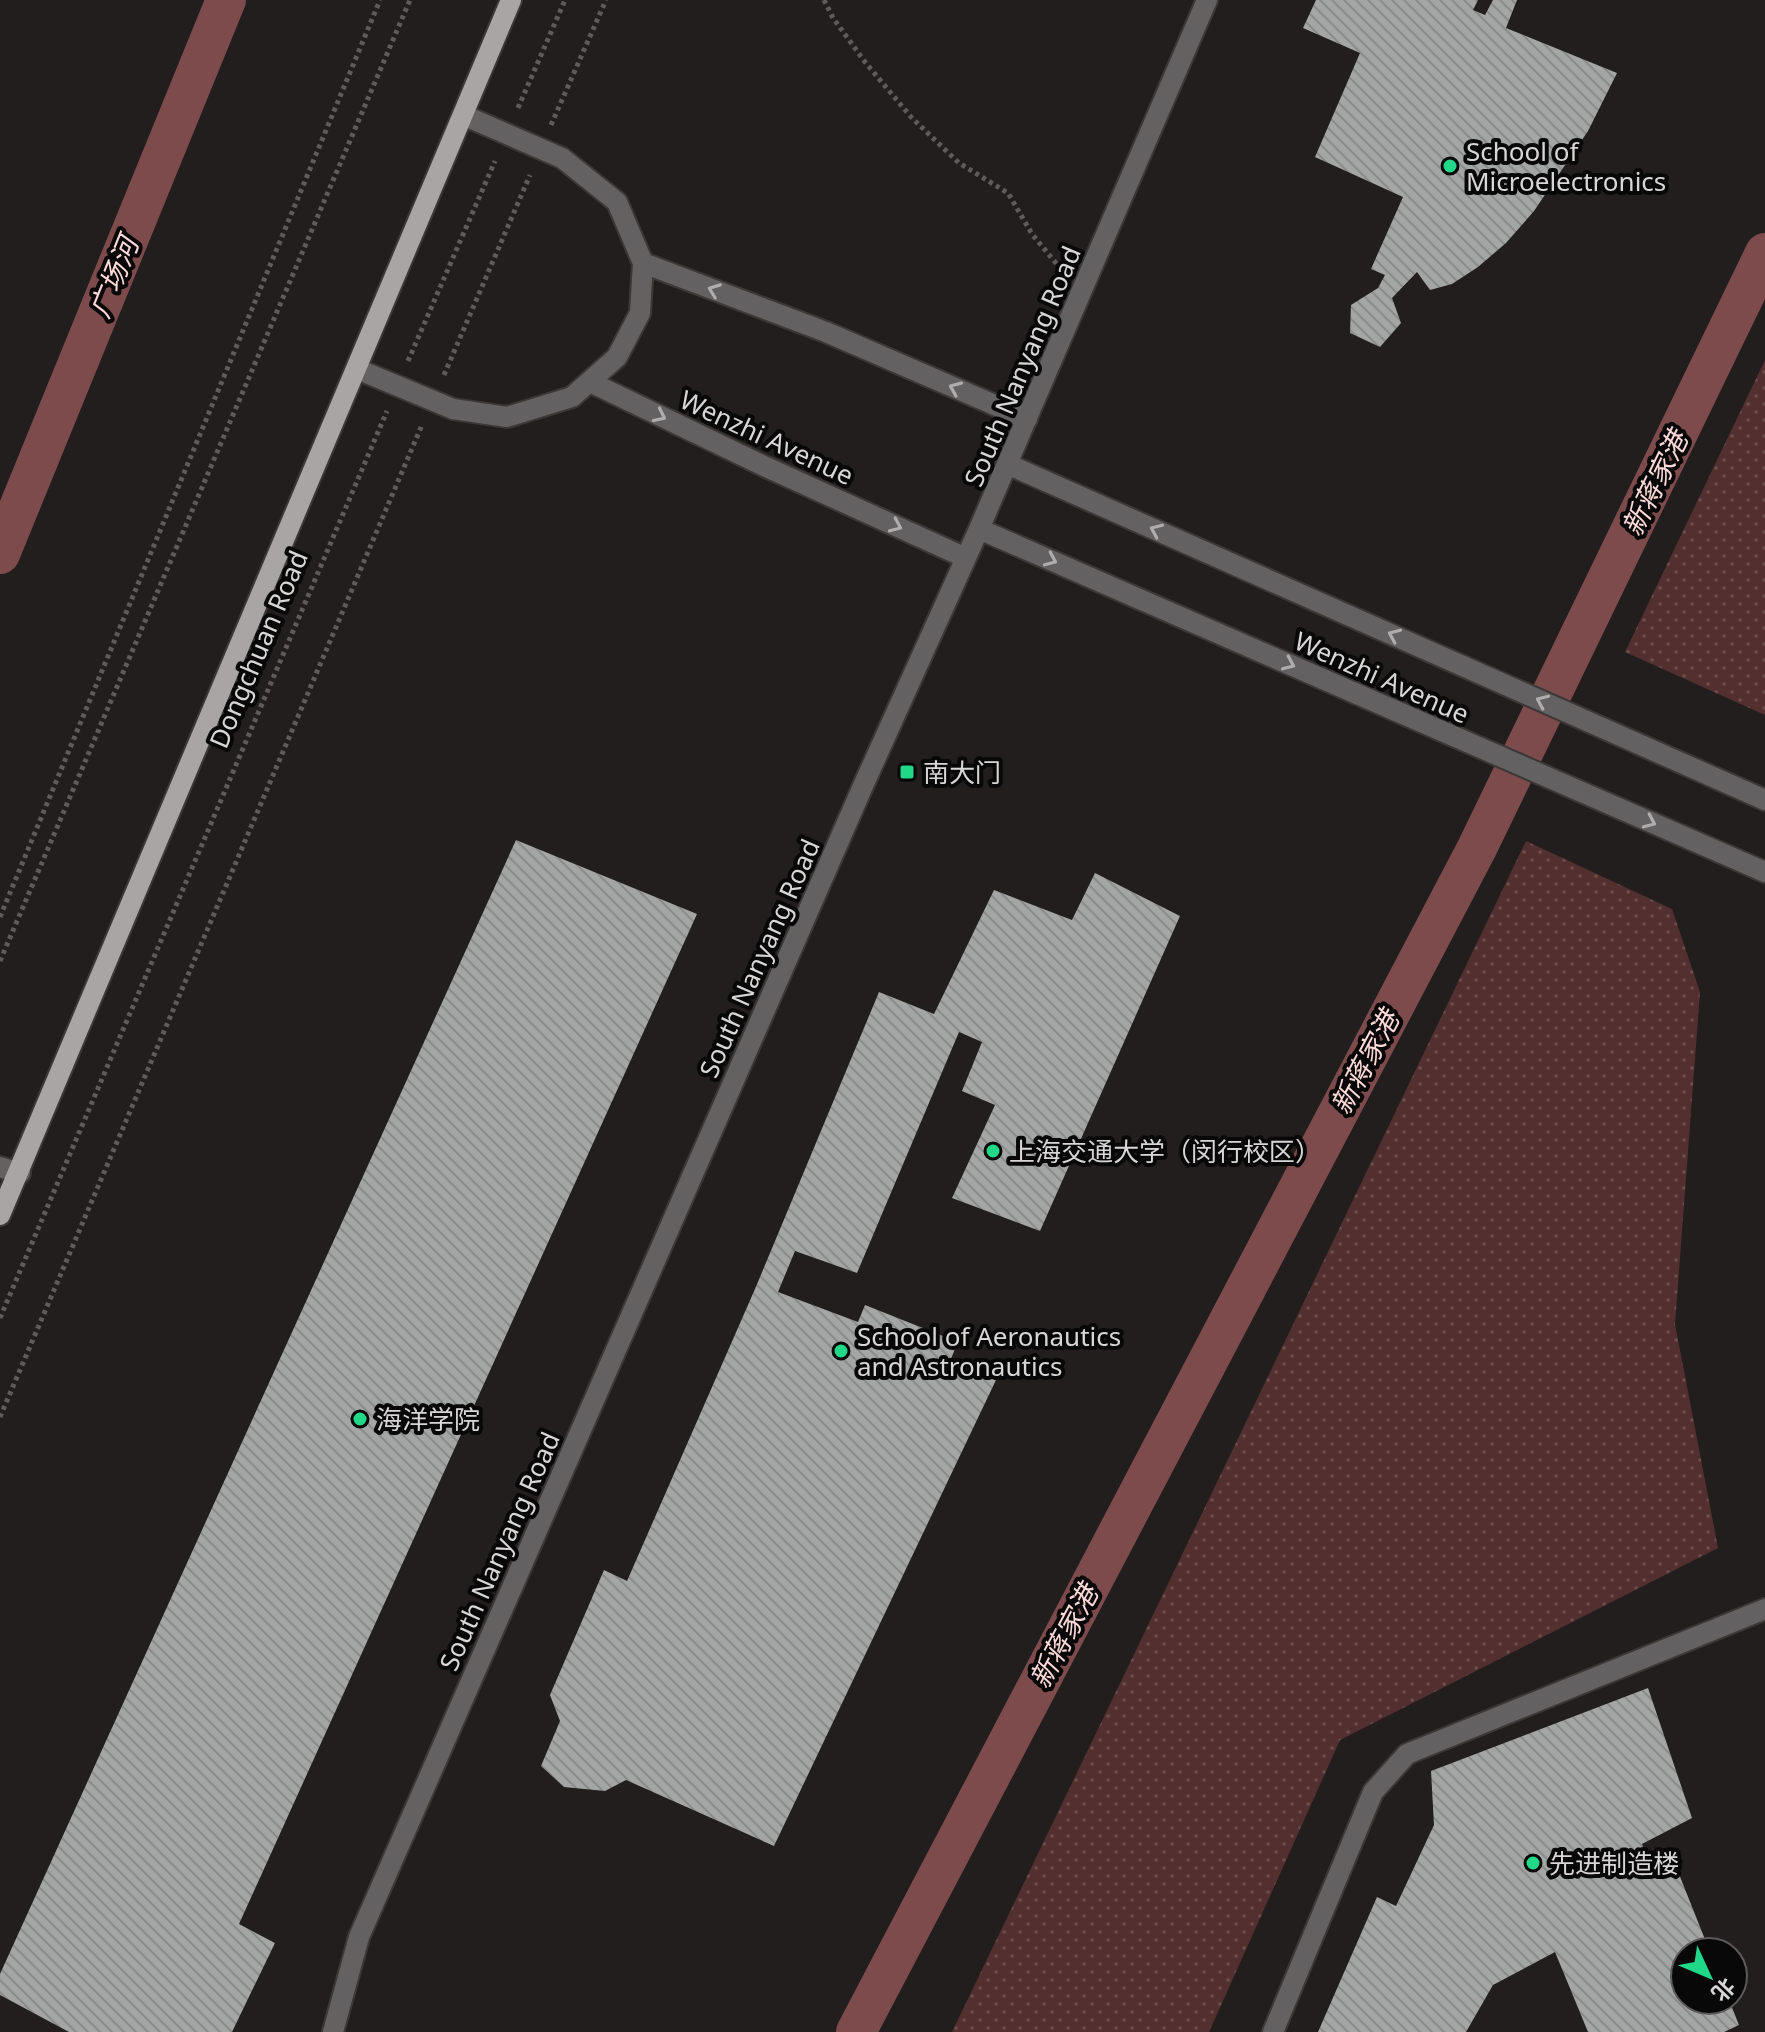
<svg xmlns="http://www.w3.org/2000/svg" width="1765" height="2032" viewBox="0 0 1765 2032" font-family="'Noto Sans','Noto Sans SC',sans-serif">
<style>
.grass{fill:url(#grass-dots)}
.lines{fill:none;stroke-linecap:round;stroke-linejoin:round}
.canal{stroke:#7e4b4c;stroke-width:40}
.building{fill:url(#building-back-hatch)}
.minor-casing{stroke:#3b3837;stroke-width:24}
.major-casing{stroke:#3b3837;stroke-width:24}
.path{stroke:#5e5b5b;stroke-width:5;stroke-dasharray:4 4;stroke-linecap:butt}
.minor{stroke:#636161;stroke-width:20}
.major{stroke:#a9a5a5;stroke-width:20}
.oneway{stroke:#afadad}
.poi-dot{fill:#20d887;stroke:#090808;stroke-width:3}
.labels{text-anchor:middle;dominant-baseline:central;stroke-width:8;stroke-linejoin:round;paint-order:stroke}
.poi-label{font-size:26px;fill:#d8d6d6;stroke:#090808;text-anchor:start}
.street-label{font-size:26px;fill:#d8d6d6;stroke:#090808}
.water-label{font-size:28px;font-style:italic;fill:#fddad9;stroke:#090808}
</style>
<defs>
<pattern id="grass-dots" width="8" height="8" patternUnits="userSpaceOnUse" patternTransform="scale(2)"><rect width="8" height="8" fill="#542f2f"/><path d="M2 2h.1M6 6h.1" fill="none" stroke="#6c4c4c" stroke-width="1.8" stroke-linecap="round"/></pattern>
<pattern id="building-back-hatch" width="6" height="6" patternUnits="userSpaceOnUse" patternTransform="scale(2)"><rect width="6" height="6" fill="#a3a6a4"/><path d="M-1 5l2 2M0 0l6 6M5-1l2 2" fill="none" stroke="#8a8c8b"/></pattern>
</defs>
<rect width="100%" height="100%" fill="#211e1d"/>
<!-- grass -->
<path class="grass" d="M1765 360V715L1625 652Z
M1526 841 1672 909 1700 992 1675 1324 1718 1548 1340 1740 1209 2032H952Z"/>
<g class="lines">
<!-- canal -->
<path class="canal" d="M0 554 226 0
M856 2032 1477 848 1765 253"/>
</g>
<!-- building -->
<path class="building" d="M1316 0H1478L1473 10 1485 15 1493 0H1517L1506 28 1617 73 1588 131 1534 211 1506 243 1478 267 1452 284 1430 290 1417 272 1392 298 1401 323 1380 347 1350 333 1351 305 1378 288 1385 275 1371 269 1403 197 1315 157 1360 53 1303 28Z
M516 840 697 914 239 1924 275 1943 232 2032H69L0 1995V1974Z
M1095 873 1180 916 1040 1231 952 1198 995 1105 962 1091 982 1042 959 1032 857 1273 795 1251 778 1292 858 1322 865 1305 958 1342 950 1361 996 1380 774 1846 626 1780 605 1791 564 1787 541 1766 560 1721 550 1695 604 1570 627 1581 755 1289 879 992 934 1014 994 890 1072 920Z
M1648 1688 1692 1818 1642 1844 1651 1867 1673 1859 1710 1952H1685V2000H1729L1739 2025 1724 2032H1588L1555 1952 1493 1985 1466 2032H1318L1377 1897 1396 1906 1434 1825 1431 1771Z"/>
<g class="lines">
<!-- minor casing -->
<g class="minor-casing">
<path id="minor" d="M643 263 826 332 1027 419
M357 369 453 409 507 417 572 397 617 357 640 313 643 263 617 202 562 158 463 115
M590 382 764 466 966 558
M1007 464 1765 800
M979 529 1765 872
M0 1167 20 1173
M333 2032 359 1937 863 786 979 529 1207 0
M1273 2032 1373 1792 1407 1754 1765 1609"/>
</g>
<!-- major casing -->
<g class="major-casing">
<path id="major" d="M0 1215 511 0"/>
</g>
<!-- path -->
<path class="path" d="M824 0 833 18 865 62 911 117 959 163 1008 193 1032 234 1060 268
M518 108 565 0
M551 125 606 0
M408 361 495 161
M444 375 530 175
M0 917 380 0
M0 961 410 0
M0 1318 387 411
M0 1417 422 425"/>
<!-- minor -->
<use href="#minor" class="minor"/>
<!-- major -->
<use href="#major" class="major"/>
</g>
<!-- one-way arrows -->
<defs><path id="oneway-chevron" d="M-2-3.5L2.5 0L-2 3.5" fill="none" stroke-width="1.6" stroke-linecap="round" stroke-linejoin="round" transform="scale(2)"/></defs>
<g class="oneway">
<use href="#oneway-chevron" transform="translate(714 290) rotate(-159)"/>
<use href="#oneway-chevron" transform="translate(955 388) rotate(-157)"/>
<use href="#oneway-chevron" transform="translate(660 416) rotate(26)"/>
<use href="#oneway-chevron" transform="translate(896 526) rotate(24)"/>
<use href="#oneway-chevron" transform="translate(1156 530) rotate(-156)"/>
<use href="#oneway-chevron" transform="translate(1051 560) rotate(24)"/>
<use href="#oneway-chevron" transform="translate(1394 635) rotate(-156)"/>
<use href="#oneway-chevron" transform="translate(1289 664) rotate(24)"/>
<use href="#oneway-chevron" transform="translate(1542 701) rotate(-156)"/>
<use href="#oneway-chevron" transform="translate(1650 822) rotate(24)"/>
</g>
<!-- markers -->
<g class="poi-dot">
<circle cx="1450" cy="166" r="8"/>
<rect x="899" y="764" width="16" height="16" rx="4"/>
<circle cx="993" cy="1151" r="8"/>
<circle cx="841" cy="1351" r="8"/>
<circle cx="360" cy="1419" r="8"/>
<circle cx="1533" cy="1863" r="8"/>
</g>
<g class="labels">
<!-- poi labels -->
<g class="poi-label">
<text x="1466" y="151">School of<tspan x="1466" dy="30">Microelectronics</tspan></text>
<text x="923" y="772">南大门</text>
<text x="1009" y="1151">上海交通大学（闵行校区）</text>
<text x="857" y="1336">School of Aeronautics<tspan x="857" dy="30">and Astronautics</tspan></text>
<text x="376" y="1419">海洋学院</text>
<text x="1549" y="1863">先进制造楼</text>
</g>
<!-- street labels -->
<g class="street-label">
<text transform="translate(1022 366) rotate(-67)">South Nanyang Road</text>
<text transform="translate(767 437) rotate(25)">Wenzhi Avenue</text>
<text transform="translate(258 649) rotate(-67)">Dongchuan Road</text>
<text transform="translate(1382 677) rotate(24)">Wenzhi Avenue</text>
<text transform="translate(759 958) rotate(-66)">South Nanyang Road</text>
<text transform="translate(499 1551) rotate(-66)">South Nanyang Road</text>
</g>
<!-- water labels -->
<g class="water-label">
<text transform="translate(113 277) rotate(-68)">广场河</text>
<text transform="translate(1654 483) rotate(-64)">新蒋家港</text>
<text transform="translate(1364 1062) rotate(-62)">新蒋家港</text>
<text transform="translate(1063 1636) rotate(-62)">新蒋家港</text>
</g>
</g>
<!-- north arrow -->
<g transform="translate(1709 1976) rotate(134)"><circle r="38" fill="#090808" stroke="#5c5a5a" stroke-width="2"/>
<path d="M0-6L14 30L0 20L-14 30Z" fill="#20d887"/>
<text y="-12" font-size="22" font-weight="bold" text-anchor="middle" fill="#d8d6d6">北</text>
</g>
</svg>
